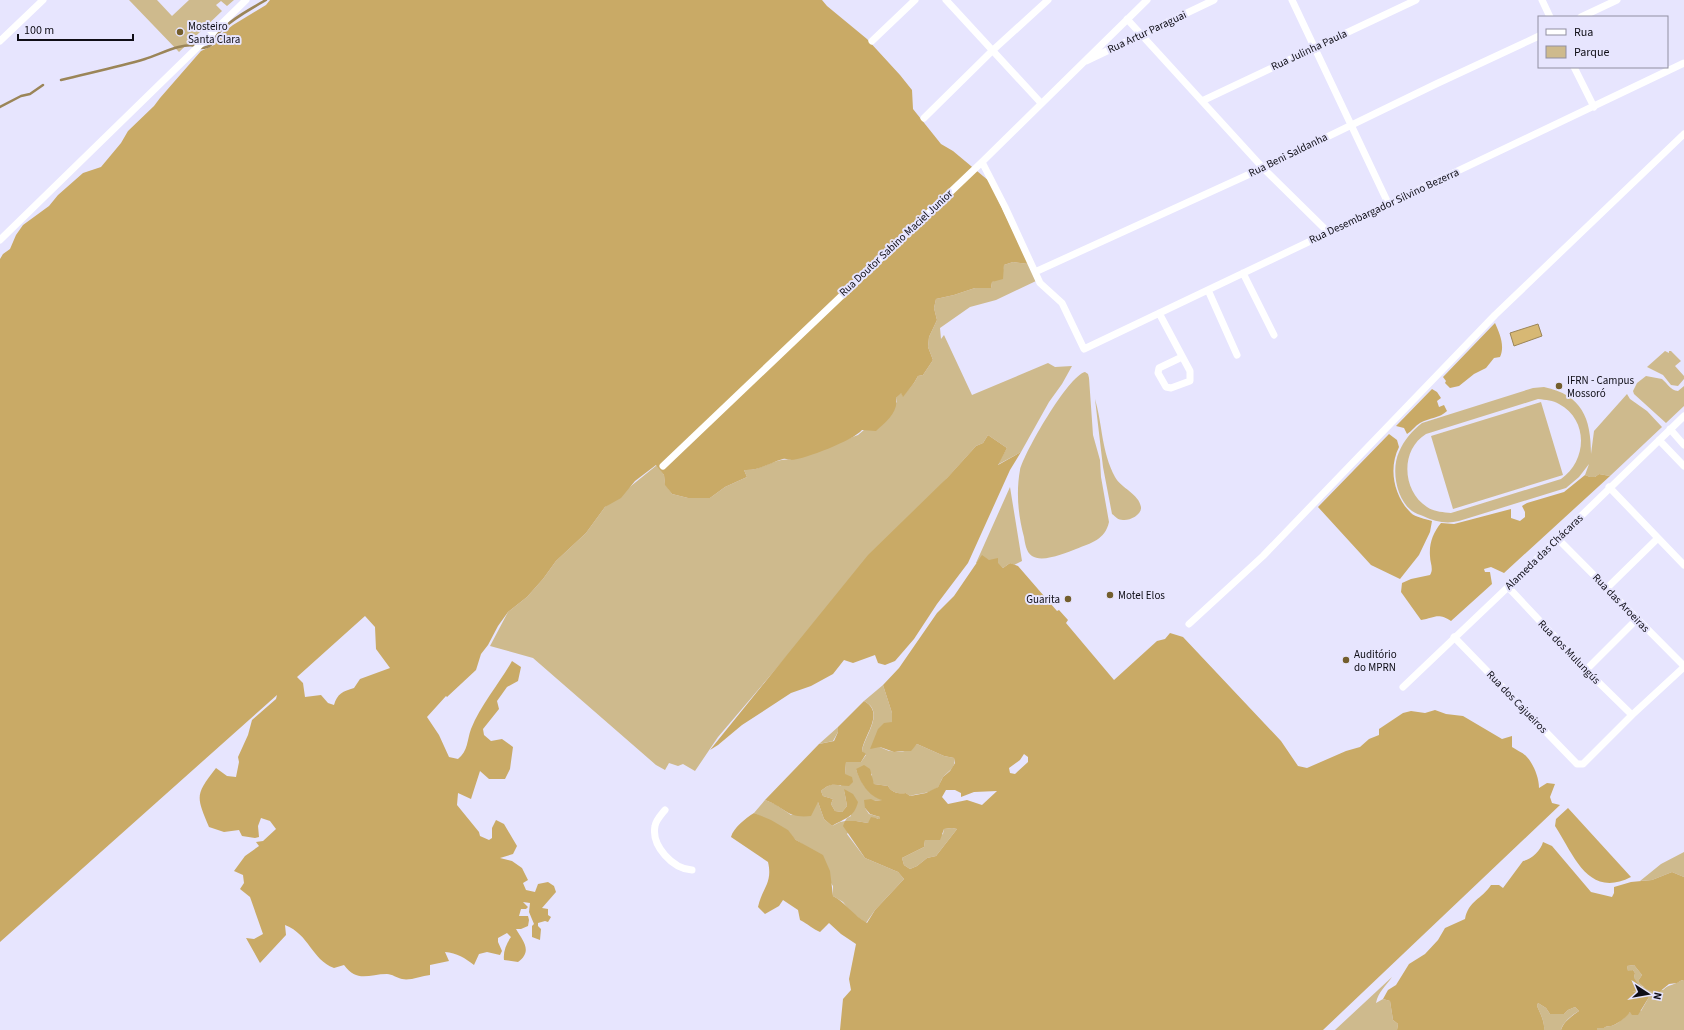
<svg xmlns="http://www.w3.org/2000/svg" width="1684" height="1030" viewBox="0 0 1684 1030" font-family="'Source Sans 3',sans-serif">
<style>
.green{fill:#ceba8d;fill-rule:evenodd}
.forest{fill:#c9aa66;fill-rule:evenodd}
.water{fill:#d7b874;stroke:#9b8558}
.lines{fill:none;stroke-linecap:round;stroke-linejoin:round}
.stream{stroke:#9b8558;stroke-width:2.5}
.minor{stroke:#fff;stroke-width:7}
.poi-dot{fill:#735e2d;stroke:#e7e5fe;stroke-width:1.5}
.labels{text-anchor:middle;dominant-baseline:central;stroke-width:4;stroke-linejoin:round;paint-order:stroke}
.poi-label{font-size:11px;fill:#0f0e16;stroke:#e7e5fe;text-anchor:start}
.street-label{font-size:11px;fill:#0f0e16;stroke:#e7e5fe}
</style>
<rect width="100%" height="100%" fill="#e7e5fe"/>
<!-- green -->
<path class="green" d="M129 0H157L172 16 189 0H234L227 6 221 1 216 5 222 11 179 52Z
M1013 262 1029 264 1036 281 996 300 970 307 940 328 941 339 944 335 972 395 1048 363 1055 367 1072 366 1062 384 1049 402 1021 452 997 465 1007 448 988 435 983 443 976 446 786 657 718 737 695 771 683 764 678 766 669 763 665 770 656 765 533 658 490 646 508 612 527 597 543 579 556 561 586 533 605 507 657 465 664 475 665 484 672 494 688 498H710L725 487 747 477 744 470C762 471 775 457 791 460L858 435 897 402 896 398 901 392 903 396 914 383 918 376 923 375 933 360 928 347 929 337 937 320 934 308 936 299 954 295 975 288H991L992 282C1000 279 1003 273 1004 265Z
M1665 351 1669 353V351H1671L1681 361 1675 366 1684 376V379L1678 386 1671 385 1663 375 1647 367Z
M1085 372 1088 374 1089 378 1093 435 1100 460 1101 477 1109 522C1105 540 1091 543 1076 549 1066 553 1042 563 1032 556 1026 552 1025 543 1024 537 1018 515 1016 492 1020 470 1024 453 1068 376 1085 372Z
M1646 376 1662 379C1668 384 1670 390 1678 391L1684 386V406L1666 423 1634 394 1633 391 1637 383Z
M1544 387C1582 395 1591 418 1591 454L1594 431 1627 394 1630 399 1647 411 1662 427 1610 476 1599 474 1595 477H1590L1585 475 1589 464 1579 477 1566 488 1459 521C1447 524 1435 522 1423 516 1420 515 1415 513 1412 511 1396 499 1391 469 1399 452 1404 440 1412 431 1422 423L1533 388ZM1538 399C1546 400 1553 400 1559 404 1589 420 1587 461 1561 479L1451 513C1443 512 1434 512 1427 507 1402 491 1400 450 1426 434Z
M1095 399C1103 427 1101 450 1115 477 1121 488 1139 494 1141 507 1142 515 1129 521 1123 520 1118 520 1116 517 1112 514L1103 467Z
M1541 402 1563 475 1453 509 1431 436Z
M1010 487 1022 561 1014 565 1010 563 1003 568 997 563H976Z
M883 685 892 713V722L880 747C892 754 907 754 917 744L944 756 954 758C956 767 950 770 944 776 941 779 940 785 938 787 930 794 919 793 910 796L906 793C899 794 892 793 888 786L874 784 872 780V774L856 769C860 782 870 797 884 800L874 801 865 808 869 814 880 817V820L877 818 868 823 856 821 847 834 865 858 898 872 904 879 875 910 866 923 851 912 843 902 833 896V886L807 847 796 840 787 830 754 813 765 800 775 804 791 815 818 802 824 819 832 826 840 822 845 821 847 818 851 816 844 789 847 806 842 812 835 811 831 804 833 799 823 796 821 791C828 785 832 783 841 786L845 774 846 762H861L866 755 862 751C864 736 886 712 864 701Z
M838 727V732L833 741 819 744Z
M952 828 957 829 936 856 927 858 917 866 910 869 904 865 902 858 924 847 925 840H931L943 834 944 829Z
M1684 852V877L1672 872 1652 880 1640 881 1661 864Z
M1634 965 1642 975 1638 981 1643 987 1663 990C1669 984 1675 985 1682 980L1684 981V1030H1597V1028H1604C1608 1025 1610 1027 1614 1025 1620 1022 1625 1017 1630 1012L1641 1011 1649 997 1642 992H1631L1635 973 1633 970 1628 972 1627 966Z
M1392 977C1386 986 1378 992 1376 1003L1383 999 1390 1001 1393 1020 1398 1024 1397 1030H1335Z
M1538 1003 1546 1008 1550 1014H1564L1568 1010 1575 1007 1579 1011C1572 1015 1563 1022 1561 1030H1544C1545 1022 1540 1013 1537 1006Z"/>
<!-- forest -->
<path class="forest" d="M270 0H822L827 6 867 39 900 75 912 90 913 109 941 144 953 151 989 181 1029 264 1013 262 1004 265 1003 279 992 282 991 288H975L954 295 936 299 934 308 937 320 929 337 928 347 933 360 923 375 918 376 914 383 903 397 901 393 896 398C899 412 885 423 876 431L862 430C854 440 805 459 792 460 788 460 786 458 783 459 769 463 759 471 744 470L747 477 725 487 710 498H688L672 494 665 485 664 475 656 465 635 481 621 498 605 507 586 533 556 561 543 579 527 597 508 612 498 626 488 645 481 654 476 670 447 697 446 696 427 717 439 735 449 757 458 759C468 751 467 740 471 729 481 704 499 684 512 661L521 667 518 681 507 687 497 701 499 709 483 729 484 735 491 741 502 739 513 747 510 769 505 779H489L480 771 471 799 458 793 457 805 479 832 480 836 489 840 492 838V828L496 820 504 824 517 846 513 854 500 858 512 861 522 868 528 880 523 883 526 890 535 892 538 884 548 882 554 886 556 892 542 908 548 909V915L551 917 548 922 545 921 538 923V926L541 929 540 940 532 937V926L534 924 529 912 530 903 523 902 528 907 526 909H521L519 916H528L529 920 528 926 521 929H516C523 941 533 951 518 962L504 960C503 952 506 944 511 937L507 933 498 938V942L502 951 500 955 487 952 479 954 474 965C465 958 457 953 445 952L449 961 430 965V975C421 976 410 981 402 979 397 978 392 974 387 974 369 974 357 983 344 965L334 968C311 959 310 935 285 925L286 935 260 963 246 938 254 939 263 934 250 897 240 889 244 883 243 875 234 871 245 856 259 846 256 842 263 841 276 829 270 821 261 818 258 826 259 837 255 838 242 836 239 830 224 832 209 827C196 796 195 795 216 768L227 776 236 777 239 762 238 757 248 735 252 720 276 699 277 695 0 942V259L3 254 10 249 16 235 23 225 49 206 58 195 83 173 101 167 121 143 128 131 154 106 160 98 201 51 214 45 220 35 233 25 266 5ZM365 616 375 627 376 649 390 668 360 679 354 688C343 691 337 694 334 705L328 703 321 695 305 697 303 683 297 677Z
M1495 323C1500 334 1505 346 1500 357L1494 358 1486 368 1474 374 1459 386 1450 388 1445 383 1446 381 1443 377Z
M1432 389 1437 392 1441 398 1437 401 1439 407 1444 405 1447 411C1440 418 1429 418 1420 423 1415 426 1412 431 1407 434L1404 428 1396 426Z
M1389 434 1397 440 1399 447C1388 469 1394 496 1411 513 1415 517 1426 519 1432 521L1430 532 1419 555 1400 579 1371 565 1318 507Z
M988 435 1007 448 998 465 1021 452 1010 470 968 563 937 604 914 639 895 661 885 665 878 663 875 655 853 663 844 660 833 674 811 686 791 693 742 725 718 745 710 750 868 555 947 478 976 446 983 443Z
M1599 474 1610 476 1504 573 1491 567 1484 569 1485 572H1490L1492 584 1451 621C1438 612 1434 618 1421 620L1401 592 1402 583 1411 579 1430 575C1434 569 1430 563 1430 556 1429 543 1433 533 1441 523L1454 524 1511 509V518L1520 521 1525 517V512L1522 506 1527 503 1564 492 1585 475 1590 477H1595Z
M982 555 989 560 998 558V563L1003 568 1010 563 1018 566 1057 611 1059 610 1068 620 1066 623 1114 680 1157 641 1165 639 1170 633 1183 637 1281 741 1298 766 1307 768 1346 751 1360 747 1369 739 1379 735V729L1403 713 1411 711 1425 713 1435 710 1446 714 1463 716 1502 739 1512 736V747C1516 750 1522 752 1526 756 1533 763 1539 777 1539 788L1547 783 1555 784 1550 797 1552 803 1560 805 1323 1030H840L843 999 851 990 849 979 856 944 841 934 829 923 820 932C813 929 808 924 800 920L798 910 783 900 779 906 765 914 758 907C762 888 773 883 768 862L731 837C733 828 746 818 754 813L771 820 788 830 796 840 823 855 830 871 833 896C846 903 853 915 867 923L875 910 904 879 898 872 865 858 843 826 845 821H856L868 823 871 817 880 819V817L870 814 865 808 864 800 871 799 875 801 882 800C869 797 859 781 856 769L864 765 870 769 874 784 888 786C892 793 899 794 906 793L910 796 926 793 938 787 943 777 950 771 955 763 954 758 944 756 917 744 911 751H904L894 752 880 747 870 749 878 729 884 723 892 722V713L883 685 899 668 937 613 954 596ZM1024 754 1028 757V762L1015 774 1010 773 1009 768 1020 760ZM946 790H955L961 793V797L974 792 997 791 982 805 967 800 948 804 942 797ZM952 828 957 829 936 856 927 858 917 866 910 869 904 865 902 858 924 847 925 840H940L944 829Z
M864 701C886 713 863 736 862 751L866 754 861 762H846L845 774 852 777 853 782 849 786C836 786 832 781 821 791L823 796 833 799 831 804 835 811 842 812 847 806 844 789 853 794 858 802C854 818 845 818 832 826L824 819 818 802 811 816C787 819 785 807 765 800L819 744 834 741 838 732V727Z
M1568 808 1631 877C1588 899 1574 855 1555 826L1556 819Z
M1543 842 1552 846 1591 892 1612 897 1614 893V887L1631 882 1652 880 1672 872 1684 877V981L1682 980 1677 983 1669 984 1658 993C1649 991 1643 988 1638 981L1642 975 1634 965 1627 966 1628 971 1633 970 1635 973 1634 978 1638 984 1637 990 1632 992H1647L1649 997 1638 1015H1632L1630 1012C1627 1017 1618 1023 1614 1025 1610 1027 1608 1025 1604 1028H1597V1030H1561C1564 1021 1572 1016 1579 1011L1575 1007 1568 1010 1564 1014H1550L1546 1008 1538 1003 1537 1006C1540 1013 1545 1022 1544 1030H1397L1398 1024 1393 1020 1390 1001 1383 999 1388 990 1396 985 1409 964 1425 954 1438 940 1445 928 1465 919C1468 901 1482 899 1491 885H1499L1503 888 1523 861C1531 860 1541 850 1543 842Z"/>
<!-- water -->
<path class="water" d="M1538 324 1542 336 1514 346 1510 333Z"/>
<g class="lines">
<!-- stream -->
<path class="stream" d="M201 48C216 47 213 38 221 30 234 18 250 9 266 0
M61 80C89 73 118 67 145 59 159 55 182 42 196 46
M0 107 21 96 30 94 43 85"/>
<!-- minor -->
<path class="minor" d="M946 0 1041 103
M1292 0 1388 203
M1542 0 1550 17
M1581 17 1617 0
M1127 19 1263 168 1328 232
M0 41 43 0
M872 41 915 0
M1086 61 1214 0
M1574 67 1594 107
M1202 101 1416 0
M924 118 992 51 1048 0
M982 162 1005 207 1040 283 1062 303 1084 349 1684 63
M0 240 246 0
M1035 272 1263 168 1436 84 1539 36
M1243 273 1274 335
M1208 290 1237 355
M1159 313 1190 371V381L1171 388 1166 387 1158 373 1159 368 1182 357
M1670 429 1684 445
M1659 440 1684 466
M663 466 982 162 1147 0
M1609 487 1684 565
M1558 539 1684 666
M1508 587 1586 670 1632 715
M1607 588 1658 538
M1189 624 1263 556 1495 315 1684 134
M1454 637 1577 764H1583L1632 715 1684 667
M1586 670 1637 619
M1403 687 1508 587 1684 416
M665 810C661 815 656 820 655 826 651 846 673 869 692 870"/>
</g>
<!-- markers -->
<g class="poi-dot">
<circle cx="180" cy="32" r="4"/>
<circle cx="1559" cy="386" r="4"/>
<circle cx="1110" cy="595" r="4"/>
<circle cx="1068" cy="599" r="4"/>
<circle cx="1346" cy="660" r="4"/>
</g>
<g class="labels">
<!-- poi labels -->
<g class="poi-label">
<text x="188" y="26">Mosteiro<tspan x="188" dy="13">Santa Clara</tspan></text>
<text x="1567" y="380">IFRN - Campus<tspan x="1567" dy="13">Mossoró</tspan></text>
<text x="1118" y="595">Motel Elos</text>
<text x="1060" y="599" text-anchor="end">Guarita</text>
<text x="1354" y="654">Auditório<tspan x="1354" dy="13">do MPRN</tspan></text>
</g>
<!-- street labels -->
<g class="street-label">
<text transform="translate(1147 32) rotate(-25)">Rua Artur Paraguai</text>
<text transform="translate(1309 50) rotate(-25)">Rua Julinha Paula</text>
<text transform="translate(1288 155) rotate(-26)">Rua Beni Saldanha</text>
<text transform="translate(1384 206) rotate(-25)">Rua Desembargador Silvino Bezerra</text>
<text transform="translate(896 243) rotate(-43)">Rua Doutor Sabino Maciel Junior</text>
<text transform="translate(1544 552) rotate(-44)">Alameda das Chácaras</text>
<text transform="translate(1621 603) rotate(46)">Rua das Aroeiras</text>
<text transform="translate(1569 652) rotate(46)">Rua dos Mulungús</text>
<text transform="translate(1517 702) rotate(46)">Rua dos Cajueiros</text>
</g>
</g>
<!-- legend -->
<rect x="1538" y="16" width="130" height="52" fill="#e7e5fe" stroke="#918fa1"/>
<rect x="1546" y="29" width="20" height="6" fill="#ffffff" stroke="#918fa1"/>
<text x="1574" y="36" font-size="12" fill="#0f0e16">Rua</text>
<rect x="1546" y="46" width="20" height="12" fill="#ceba8d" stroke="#918fa1"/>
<text x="1574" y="56" font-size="12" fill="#0f0e16">Parque</text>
<!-- north arrow -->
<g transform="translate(1648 994) rotate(102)" stroke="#e7e5fe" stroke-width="3" paint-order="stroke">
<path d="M0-3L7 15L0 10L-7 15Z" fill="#0f0e16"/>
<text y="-6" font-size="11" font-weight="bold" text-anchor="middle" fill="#0f0e16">N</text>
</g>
<!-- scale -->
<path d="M18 34v6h115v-6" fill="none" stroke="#0f0e16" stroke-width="2"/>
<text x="24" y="34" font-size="12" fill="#0f0e16" stroke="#e7e5fe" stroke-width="3" paint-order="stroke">100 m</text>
</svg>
